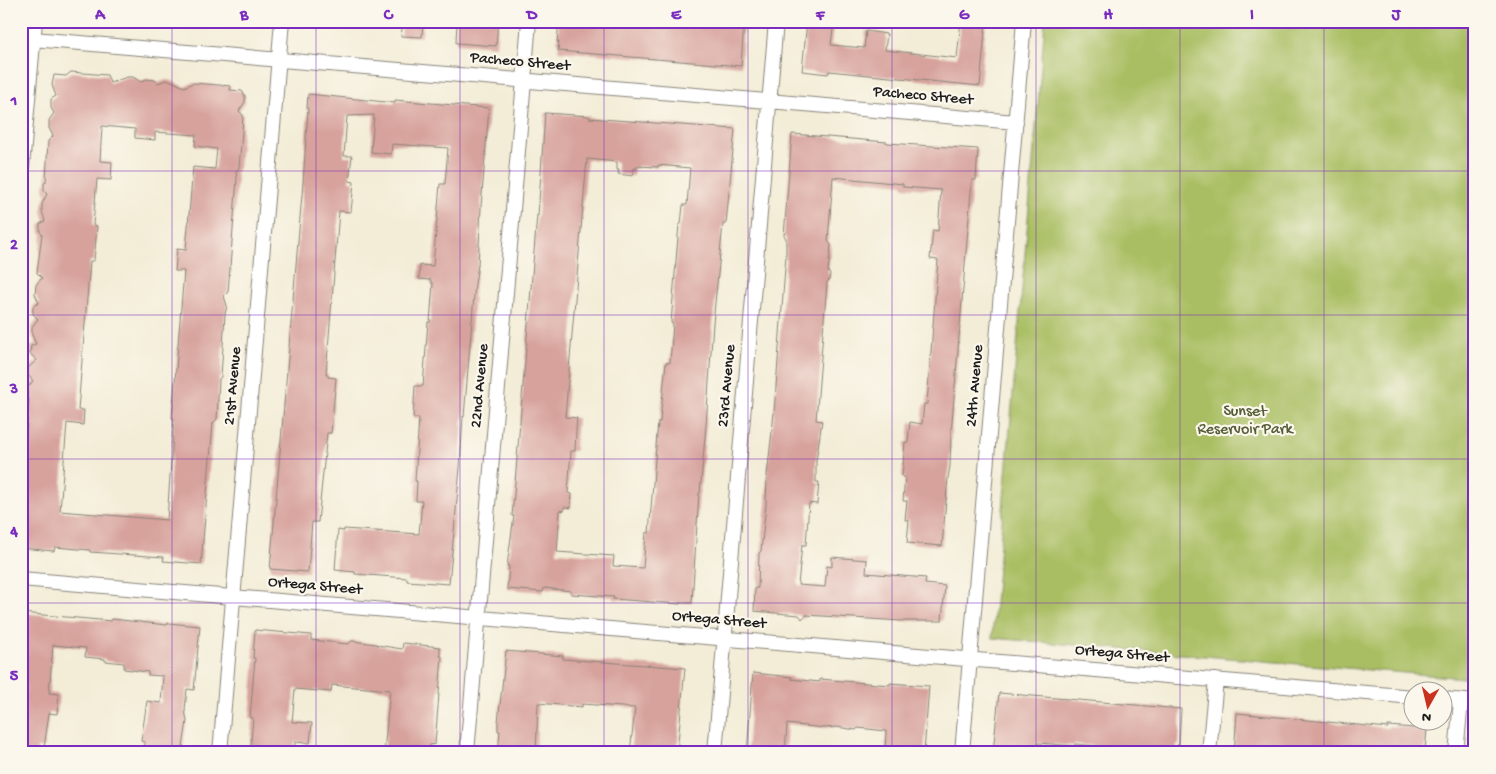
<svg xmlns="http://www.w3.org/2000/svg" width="1496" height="774" viewBox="0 0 1496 774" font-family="'Gochi Hand',sans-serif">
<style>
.green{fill:#a9be62;stroke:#626d3f}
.building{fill:#d7a29c;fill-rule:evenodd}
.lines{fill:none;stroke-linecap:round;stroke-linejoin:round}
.minor-casing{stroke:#88847a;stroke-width:16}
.minor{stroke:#fff;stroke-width:14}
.grid{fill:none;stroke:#7b2cbf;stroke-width:1;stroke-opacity:0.55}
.labels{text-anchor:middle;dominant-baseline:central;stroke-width:4.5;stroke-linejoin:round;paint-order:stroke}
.street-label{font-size:16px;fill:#1c1c1c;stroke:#fbf7ec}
.park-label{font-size:16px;fill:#545d38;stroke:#fbf7ec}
.neatline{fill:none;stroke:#7b2cbf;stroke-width:2}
.grid-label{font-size:16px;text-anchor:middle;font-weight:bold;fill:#7b2cbf}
</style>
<rect width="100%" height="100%" fill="#fbf7ec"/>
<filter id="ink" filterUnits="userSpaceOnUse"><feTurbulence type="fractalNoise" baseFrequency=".02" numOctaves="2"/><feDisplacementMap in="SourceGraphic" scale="10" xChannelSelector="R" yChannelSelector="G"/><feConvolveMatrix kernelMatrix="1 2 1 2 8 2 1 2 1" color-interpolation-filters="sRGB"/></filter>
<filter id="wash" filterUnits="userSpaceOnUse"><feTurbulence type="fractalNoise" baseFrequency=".0096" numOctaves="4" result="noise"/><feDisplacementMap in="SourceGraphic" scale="20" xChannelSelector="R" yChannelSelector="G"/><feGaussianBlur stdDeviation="1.12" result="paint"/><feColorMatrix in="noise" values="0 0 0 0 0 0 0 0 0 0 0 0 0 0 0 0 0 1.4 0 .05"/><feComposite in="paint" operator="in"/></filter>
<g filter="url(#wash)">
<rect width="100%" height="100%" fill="#f3edd7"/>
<!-- green -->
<path class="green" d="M1045 21H1475V679L992 638Z"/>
<g id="blocks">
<!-- building -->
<path class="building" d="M403 21H423L422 37 401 36Z
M457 21H498L496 46 456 43Z
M559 21H744L741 66 558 51 559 42H557Z
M807 21H834L831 45 864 48 866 31 887 34 885 50 957 58 961 21H986L980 86 829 71 828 74 802 71Z
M71 72 107 75 110 83 127 77H133L141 82 146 79 155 80 158 83 166 80 172 81 184 87 193 83 231 86 230 90 242 91 245 96V102L239 111 243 115 242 132 239 168 236 171 237 179 228 292 224 296 227 306 225 314 221 377 219 379 217 419 213 423 201 564 163 561 164 557 90 552V550L55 547 54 551 21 548V493L29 400 27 396 28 387 33 381 28 375V368L37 360 30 354 31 346 36 344 32 335V327L38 319 33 314V306L39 303 35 294 36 285 42 278 37 273 42 234 40 232V224L45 221 42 211V204L47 194 44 191V183L46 182 48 141 53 136 49 128V120L54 113 51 108V99L56 96 52 85 54 75 66 76ZM102 126 135 129V138L155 140V132L196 135 195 146 217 149 215 169 193 167 186 250 177 249 175 271H184L172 418 174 419 167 520 60 511 67 423 83 425 84 410H78L90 261H94L97 226 93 225 97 179 111 180 112 162 100 161Z
M308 94 395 103V100L489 108 481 207 478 265 475 284 464 417 463 416 460 468 449 584 407 581V578L355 574V572L335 570 338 530 344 531V529L419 534 422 501H416L417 481H415L419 418H413L415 386H423L428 322H430L433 283H431V280L419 279 420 265 433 266 440 184H445L448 148 392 144 391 154 371 152 374 115 347 116 344 156H352L349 181 354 182 351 212 339 211 326 374H328V377L336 378 331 433H327L318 522H312L308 572 270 569 303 183 308 109H307Z
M545 113 589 116V118L735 129 726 224H723L721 244 713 323 706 426 700 493H699L692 603H680V604L613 599 614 597 571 594V591L544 588 543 592 507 589 509 566H507L514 516H512L514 495 537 215 538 216ZM587 159 617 162V170H619L618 174 633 176 634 168 637 169V166L658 167V165L690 168 687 205H683L681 224H679L671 323 673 324 670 363 666 362 660 422H658L649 533H646L643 568 613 566 614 556 557 552 560 510 564 511V507L571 508 572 494 568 493 571 451H575L576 431 577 418 565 417Z
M792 134 887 142V143L978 149 976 180H972L951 434 950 466 948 478 942 546 907 543 909 520H905L907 501H903L905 477H902L905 442H908L910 422 922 424 924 404H927L938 260 930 259 933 230 938 231 941 190 903 187V184L833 177 828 241 831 245 828 272 830 274 829 280 827 282 816 420 822 421 816 461V482H819L817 504 809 503 806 545H802L798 585 825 587 827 566 832 567V557L867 560 866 573 926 578 925 584 945 586 942 621H902L806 615 802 619 799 615 754 611 755 588H758L759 553 761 551 766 505 767 476 774 413 786 255V238L784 236Z
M21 613 111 621 112 619 167 625 168 623 200 626 194 690 187 689 185 710 187 721 182 753H144L145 742 141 741 147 701 161 703 163 676 148 675V672L124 669V663L105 661V659L85 657 86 648 53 645 49 693 59 694 57 714 49 713 44 748H37V752L21 751Z
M255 630 311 635V640L348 644 352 641 377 644V645L402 649 403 643 440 647V656H442L435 744 430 745 429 753H384L390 690 332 685 331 692 295 689 292 722 312 723 310 743 295 742 294 753H250L253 718H250L255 658H253Z
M506 651 563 656V659L685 668 677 753H630L635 708 582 704V707L538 703 536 753H498L500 731H498V722Z
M753 673 792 677 791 679 820 682V679L890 685V683L929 686 924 753H885L886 731 858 728 856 730 837 727 824 728 787 724 785 753H747Z
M999 693 1181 709 1179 744 1177 745 1176 753H1131V749L1075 744V746L1038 743V753H993Z
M1237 713 1388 728V726L1427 729 1425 750 1418 749 1417 753H1234Z"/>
</g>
</g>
<g filter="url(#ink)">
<use href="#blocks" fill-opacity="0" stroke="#88847a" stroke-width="1"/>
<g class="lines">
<!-- minor casing -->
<g class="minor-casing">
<path id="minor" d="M21 38 1016 122
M21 178 35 21
M21 579 1414 697
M1444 699 1475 702
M220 753 282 21
M467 753 529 21
M715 753 776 21
M962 753 1024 21
M1209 753 1216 680
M1456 753 1461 701"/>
</g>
<!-- minor -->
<use href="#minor" class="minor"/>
</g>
</g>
<!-- grid -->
<path class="grid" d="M172 21V753M316 21V753M460 21V753M604 21V753M748 21V753M892 21V753M1036 21V753M1180 21V753M1324 21V753M21 171H1475M21 315H1475M21 459H1475M21 603H1475"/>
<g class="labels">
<!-- street labels -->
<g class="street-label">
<text transform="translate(520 63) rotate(5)">Pacheco Street</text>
<text transform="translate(923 97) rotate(5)">Pacheco Street</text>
<text transform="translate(234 386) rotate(-85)">21st Avenue</text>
<text transform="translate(481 386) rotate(-85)">22nd Avenue</text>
<text transform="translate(728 386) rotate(-85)">23rd Avenue</text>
<text transform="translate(976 386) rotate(-85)">24th Avenue</text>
<text transform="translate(315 587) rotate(5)">Ortega Street</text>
<text transform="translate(719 621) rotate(5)">Ortega Street</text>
<text transform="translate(1122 655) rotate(5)">Ortega Street</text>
</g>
<!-- park labels -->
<g class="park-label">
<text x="1245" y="412">Sunset<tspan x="1245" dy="18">Reservoir Park</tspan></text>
</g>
</g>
<!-- margin -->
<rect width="1496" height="774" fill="none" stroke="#fbf7ec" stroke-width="55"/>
<!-- north arrow -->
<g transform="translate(1428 706) rotate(188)"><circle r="24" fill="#fbf7ec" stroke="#a29f99"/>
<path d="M0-4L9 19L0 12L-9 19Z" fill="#c8321e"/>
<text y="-8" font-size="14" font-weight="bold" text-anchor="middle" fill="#1c1c1c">N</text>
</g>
<rect x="28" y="28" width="1440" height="718" class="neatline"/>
<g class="grid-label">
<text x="100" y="19">A</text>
<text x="244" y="19">B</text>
<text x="388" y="19">C</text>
<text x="532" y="19">D</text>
<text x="676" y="19">E</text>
<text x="820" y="19">F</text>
<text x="964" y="19">G</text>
<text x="1108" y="19">H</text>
<text x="1252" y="19">I</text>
<text x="1396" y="19">J</text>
<text x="14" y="105">1</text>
<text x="14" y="249">2</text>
<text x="14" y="393">3</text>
<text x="14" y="536">4</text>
<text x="14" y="680">5</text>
</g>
</svg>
